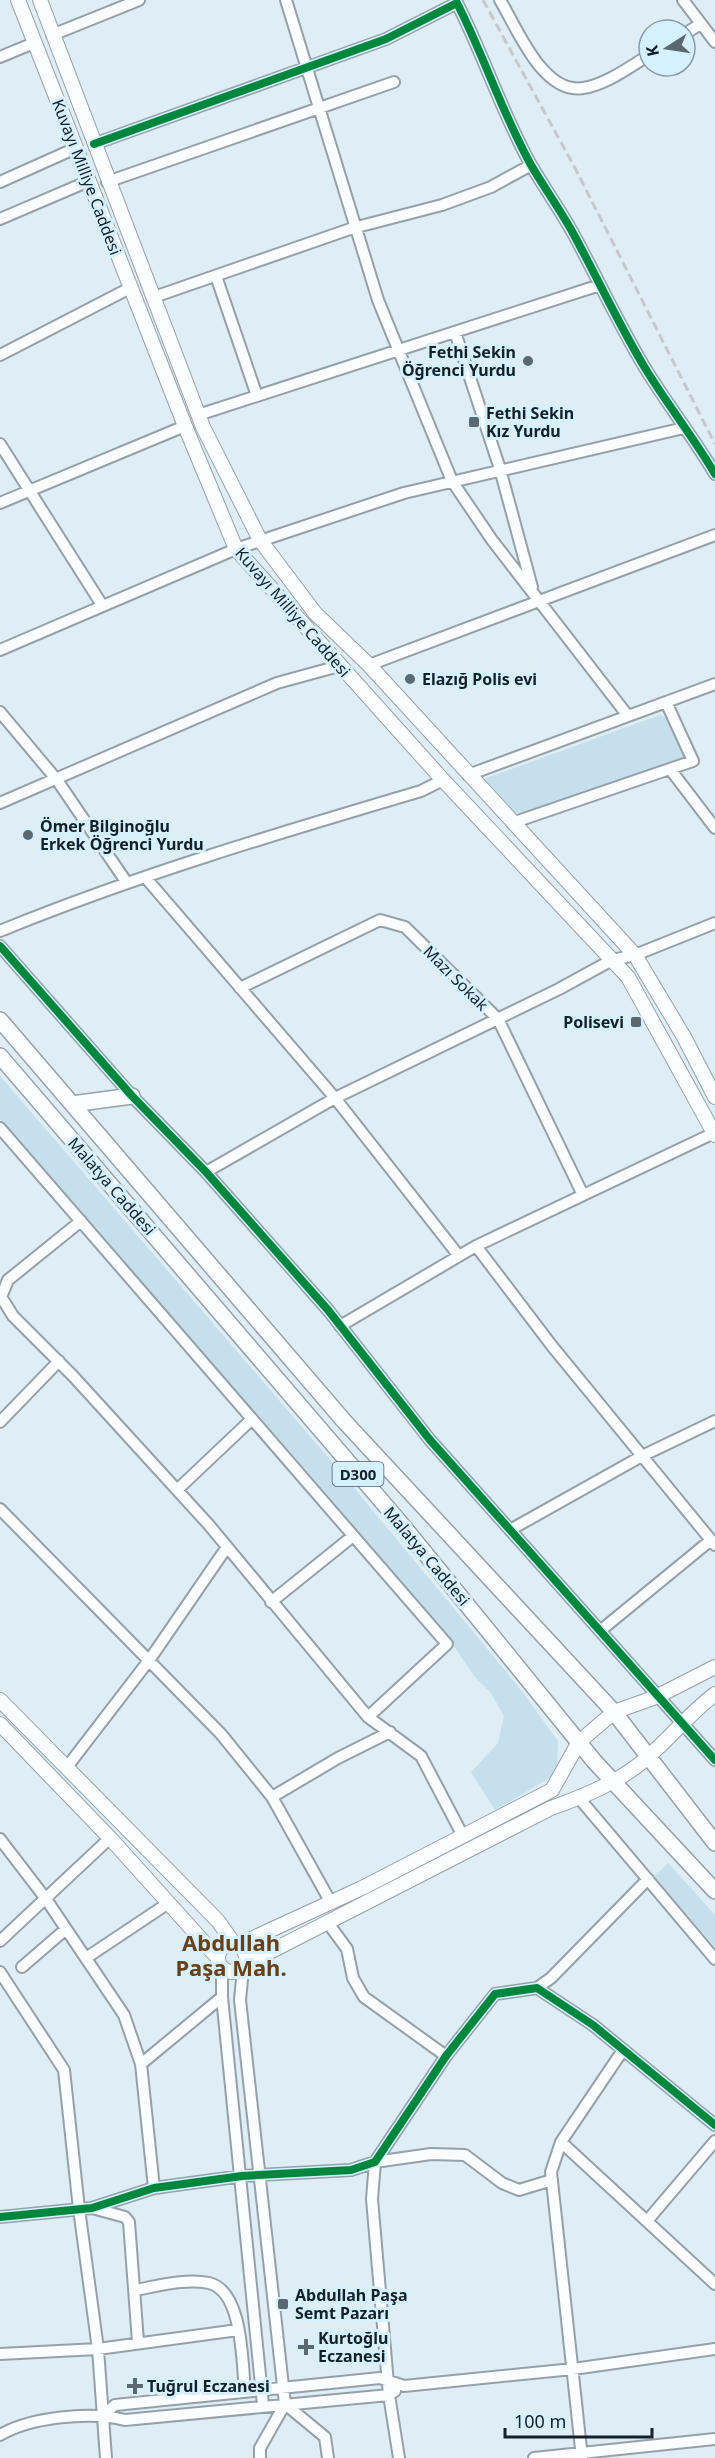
<svg xmlns="http://www.w3.org/2000/svg" width="715" height="2458" viewBox="0 0 715 2458" font-family="'Noto Sans',sans-serif">
<style>
.green{fill:#c5dfec}
.lines{fill:none;stroke-linecap:round;stroke-linejoin:round}
.minor-casing{stroke:#95a1a8;stroke-width:14}
.major-casing{stroke:#95a1a8;stroke-width:16}
.highway-casing{stroke:#95a1a8;stroke-width:18}
.minor{stroke:#fafcfe;stroke-width:10}
.major{stroke:#fafcfe;stroke-width:14}
.highway{stroke:#fafcfe;stroke-width:15}
.rail{stroke:#c6c9cb;stroke-width:3;stroke-dasharray:9 4.5;stroke-linecap:butt}
.cycleway-casing{stroke:#d5f0ff;stroke-width:11}
.cycleway{stroke:#00873e;stroke-width:8}
.poi-dot{fill:#5b686f;stroke:#d5f0ff;stroke-width:2}
.labels{text-anchor:middle;dominant-baseline:central;stroke-width:6;stroke-linejoin:round;paint-order:stroke}
.shield{fill:#d5f0ff;stroke:#4e5f68;stroke-width:1.5}
.shield-label{font-size:15px;font-weight:bold;fill:#142127}
.street-label{font-size:16px;fill:#142127;stroke:#d5f0ff}
.poi-label{font-size:16px;font-weight:bold;fill:#142127;stroke:#d5f0ff;text-anchor:start}
.district-label{font-size:22px;font-weight:bold;fill:#694016;stroke:#d5f0ff}
</style>
<rect width="100%" height="100%" fill="#dfedf5"/>
<!-- green -->
<path class="green" d="M660 715 665 717 684 755 682 760 527 812 515 813 484 779Z
M0 1076 345 1477 518 1686 558 1741 557 1765 553 1776 495 1810 471 1772 498 1743 504 1716 491 1693 474 1676 456 1649 331 1499 0 1119Z
M668 1863 715 1915V1947L654 1877Z"/>
<g class="lines">
<!-- minor casing -->
<g class="minor-casing">
<path id="minor" d="M286 0 378 300 452 481 492 540 628 716
M500 0C517 28 543 95 583 88 605 85 630 67 649 55
M683 0 715 42
M685 34 700 24
M52 35 139 0
M0 57 34 43
M94 144 386 39 457 3C484 56 502 113 531 165 545 189 561 211 574 235 598 279 619 325 645 368 667 404 694 438 715 474
M0 182 76 148
M107 182 394 82
M0 219 89 181
M216 276 257 396
M154 297 353 228 442 205 491 187 531 165
M455 332 500 469 532 587
M0 355 130 288
M198 415 600 285
M0 444 102 605
M0 503 185 426
M0 650 236 549 404 493 684 428
M369 665 715 535
M0 712 57 780 127 883
M670 769 715 828
M468 775 715 684
M0 803 277 683 339 666
M512 823 693 761 666 702
M145 877 335 1098 459 1256
M0 931C137 875 279 833 421 791L443 780
M0 946 132 1096 206 1172 328 1310 430 1440 715 1760
M240 988 380 920 405 927 498 1019 583 1195
M0 1128 447 1644 368 1717
M206 1172 335 1098 559 989 612 960 635 955 715 923
M476 1246 552 1346 715 1545
M0 1295 13 1316 73 1376 209 1525 368 1717 421 1756 463 1836
M1 1297 8 1280 81 1221
M340 1326 476 1246 714 1133
M0 1422 59 1361
M177 1490 252 1419
M0 1509 221 1734 272 1797 330 1901
M510 1530 642 1456 715 1421
M271 1602 353 1536
M600 1631 711 1540
M67 1767 150 1659 227 1547
M272 1797 338 1758 390 1732
M579 1798 715 1959
M0 1839 46 1899 124 2015 141 2064 154 2188
M328 1923 347 1949 353 1978 364 1997 446 2056
M0 1941 110 1838
M86 1958 167 1904
M22 1967 66 1929
M222 1969V1997L263 2405
M243 1969 240 2000 285 2404 260 2448V2458
M0 1972 64 2070 79 2209 98 2349 106 2458
M537 1988 551 1978 648 1879
M141 2064 222 1997
M561 2142 623 2050
M92 2208 125 2217 129 2222 138 2342
M0 2217 92 2208 154 2188 242 2176 351 2170 375 2162 446 2056 495 1994 537 1988 593 2025 715 2125
M647 2221 715 2141
M135 2290C158 2286 186 2278 209 2283 243 2291 242 2362 245 2391
M0 2354 98 2349 238 2330
M285 2404 325 2437 328 2458
M103 2415 115 2405 380 2378 404 2386 573 2369 715 2349
M0 2435C31 2417 90 2411 125 2420L389 2395 395 2391
M399 2458 389 2395 372 2199 375 2162 431 2154 465 2155 502 2183 519 2190 552 2180
M534 2458 715 2439
M582 2458 551 2172 561 2142 715 2284"/>
</g>
<!-- major casing -->
<g class="major-casing">
<path id="major" d="M18 0 185 426 236 549 443 780 628 977 715 1135
M40 0 203 427 260 540 315 613 369 665 635 955 684 1037 715 1097
M0 1700 218 1921 235 1945
M0 1724 110 1838 218 1958
M218 1958a14 14 0 1 1 28 0a14 14 0 1 1-28 0Z
M238 1945 362 1888 552 1790 579 1742 614 1712 656 1697 715 1667
M246 1964 551 1808C585 1796 624 1780 650 1755 672 1736 691 1712 715 1694"/>
</g>
<!-- highway casing -->
<g class="highway-casing">
<path id="highway" d="M0 1020 344 1421 614 1712 715 1843
M0 1056 403 1526 594 1761 715 1891
M72 1104 132 1096"/>
</g>
<!-- minor -->
<use href="#minor" class="minor"/>
<!-- major -->
<use href="#major" class="major"/>
<!-- highway -->
<use href="#highway" class="highway"/>
<!-- rail -->
<path class="rail" d="M483 0 575 168 715 444"/>
<!-- cycleway casing -->
<g class="cycleway-casing">
<path id="cycleway" d="M94 144 386 39 457 3C484 56 502 113 531 165 545 189 561 211 574 235 598 279 619 325 645 368 667 404 694 438 715 474
M0 946 132 1096 206 1172 328 1310 430 1440 715 1760
M0 2217 92 2208 154 2188 242 2176 351 2170 375 2162 446 2056 495 1994 537 1988 593 2025 715 2125"/>
</g>
<!-- cycleway -->
<use href="#cycleway" class="cycleway"/>
</g>
<!-- markers -->
<g class="poi-dot">
<circle cx="528" cy="361" r="6"/>
<rect x="468" y="416" width="12" height="12" rx="3"/>
<circle cx="410" cy="679" r="6"/>
<circle cx="28" cy="835" r="6"/>
<rect x="630" y="1016" width="12" height="12" rx="3"/>
<rect x="277" y="2298" width="12" height="12" rx="3"/>
<path d="M303 2338h6v6h6v6h-6v6h-6v-6h-6v-6h6z"/>
<path d="M132 2377h6v6h6v6h-6v6h-6v-6h-6v-6h6z"/>
</g>
<g class="labels">
<!-- shield labels -->
<rect class="shield" x="332.5" y="1462" width="51" height="24" rx="4.5"/>
<g class="shield-label">
<text x="358" y="1474">D300</text>
</g>
<!-- street labels -->
<g class="street-label">
<text transform="translate(87 177) rotate(69)">Kuvayı Milliye Caddesi</text>
<text transform="translate(293 612) rotate(49)">Kuvayı Milliye Caddesi</text>
<text transform="translate(456 978) rotate(45)">Mazı Sokak</text>
<text transform="translate(112 1186) rotate(49)">Malatya Caddesi</text>
<text transform="translate(427 1556) rotate(50)">Malatya Caddesi</text>
</g>
<!-- poi labels -->
<g class="poi-label">
<text x="516" y="352" text-anchor="end">Fethi Sekin<tspan x="516" dy="18">Öğrenci Yurdu</tspan></text>
<text x="486" y="413">Fethi Sekin<tspan x="486" dy="18">Kız Yurdu</tspan></text>
<text x="422" y="679">Elazığ Polis evi</text>
<text x="40" y="826">Ömer Bilginoğlu<tspan x="40" dy="18">Erkek Öğrenci Yurdu</tspan></text>
<text x="624" y="1022" text-anchor="end">Polisevi</text>
<text x="295" y="2295">Abdullah Paşa<tspan x="295" dy="18">Semt Pazarı</tspan></text>
<text x="318" y="2338">Kurtoğlu<tspan x="318" dy="18">Eczanesi</tspan></text>
<text x="147" y="2386">Tuğrul Eczanesi</text>
</g>
<!-- district labels -->
<g class="district-label">
<text x="231" y="1942">Abdullah<tspan x="231" dy="25">Paşa Mah.</tspan></text>
</g>
</g>
<!-- north arrow -->
<g transform="translate(667 48) rotate(258)"><circle r="28" fill="#d5f0ff" stroke="#889da9" stroke-width="1.5"/>
<path d="M0-4.5L10 22L0 15L-10 22Z" fill="#5b686f"/>
<text y="-9" font-size="16" font-weight="bold" text-anchor="middle" fill="#142127">K</text>
</g>
<!-- scale -->
<path d="M505 2428v9h147v-9" fill="none" stroke="#142127" stroke-width="3"/>
<text x="514" y="2428" font-size="18" fill="#142127" stroke="#d5f0ff" stroke-width="4.5" paint-order="stroke">100 m</text>
</svg>
